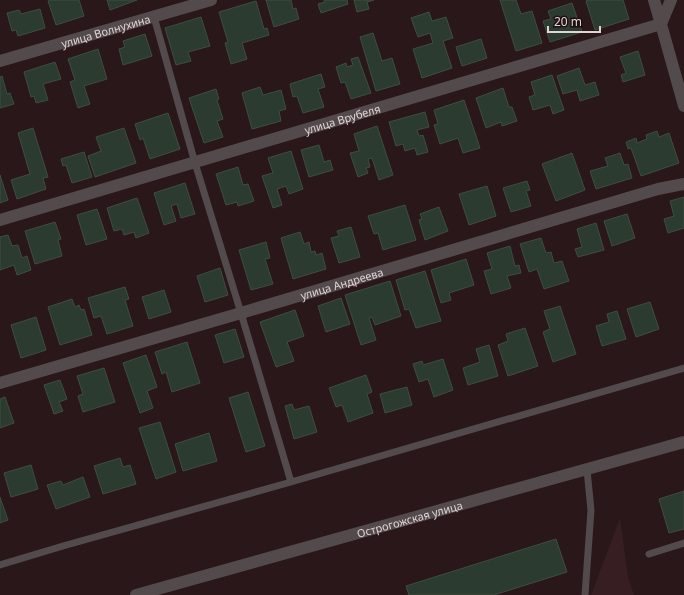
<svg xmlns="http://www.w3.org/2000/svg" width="684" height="595" viewBox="0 0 684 595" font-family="'Noto Sans',sans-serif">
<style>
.built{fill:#361e22}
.building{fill:#2c3b2f;stroke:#3e4e41}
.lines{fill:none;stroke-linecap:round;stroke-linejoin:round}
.service{stroke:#534a4b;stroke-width:7}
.minor{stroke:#534a4b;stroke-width:12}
.tertiary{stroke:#534a4b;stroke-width:12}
.labels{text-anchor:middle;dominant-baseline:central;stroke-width:3;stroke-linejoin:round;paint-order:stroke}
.street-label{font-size:11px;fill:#e1d4d5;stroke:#1f0e11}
</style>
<rect width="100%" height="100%" fill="#29171a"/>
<!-- built -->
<path class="built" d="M620 518 628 577 634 595H591Z"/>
<!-- building -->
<path class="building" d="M50 0H79L84 16 56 25 48 1Z
M107 0H137L110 10Z
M266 0H291L293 9 296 8 299 19 274 27Z
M324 0H347L348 4 321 13 318 4 325 2Z
M354 0H374L367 2 369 9 357 12Z
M500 0H516L521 14 532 11 542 43 516 51Z
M589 0H623L629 19 595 30 586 1Z
M256 1 264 29 267 28 269 35 242 43 247 59 231 64 225 43 228 42 219 12Z
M572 3 582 32 550 42 543 21 551 19 548 11Z
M40 9 45 28 18 36 16 30 12 31 7 13 19 10 21 14Z
M429 12 432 21 446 17 453 38 443 41 452 68 422 78 413 49 433 43 430 33 418 37 411 18Z
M201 17 210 46 188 52 191 61 176 65 165 28Z
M373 33 382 61 392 58 400 84 376 91 360 37Z
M145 34 152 56 123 65 119 49 125 47 123 41Z
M481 39 487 58 462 66 456 47Z
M98 49 107 79 84 86 90 104 78 108 70 82 75 80 68 59Z
M638 51 645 75 623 82 621 75 626 73 620 57Z
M358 57 371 93 351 99 345 82 341 83 336 67 346 63 347 67 353 65 351 59Z
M55 62 61 79 43 84 48 100 36 103 34 96 31 97 24 72Z
M579 68 585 85 595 82 599 95 580 101 577 90 563 94 557 76Z
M321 74 325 87 318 89 324 107 303 113 297 96 293 97 290 84Z
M552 75 564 110 553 114 550 105 533 110 529 97 535 95 531 82Z
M2 76 7 94 10 93 14 104 0 108V77Z
M260 87 263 95 281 90 286 109 279 111 281 121 252 129 242 93Z
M503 88 509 107H512L517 121 502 126 501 122 486 128 476 98Z
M216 89 219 99 217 100 223 119 217 121 223 137 204 143 189 98Z
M464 100 480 148 463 153 458 138 440 144 434 125 438 124 434 110Z
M425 112 429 127 417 130 419 136 423 135 428 152 417 155 415 148 405 151 403 144 396 146 389 122Z
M168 113 180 149 150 159 143 138 140 140 135 124Z
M377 126 393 175 379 180 372 158 368 159 370 167 366 168 368 173 358 177 350 153 359 151 354 134Z
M33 128 48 177 43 178 46 189 17 199 11 180 30 174 18 133Z
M124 128 136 163 95 177 88 156 101 151 96 137Z
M657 131 659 137 669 133 679 163 641 176 631 148 628 149 626 142 636 138 637 143 647 139 646 135Z
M319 145 324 162 330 160 333 170 309 177 301 150Z
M291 151 303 189 289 194 286 186 277 189 282 205 273 208 262 176 273 173 268 158Z
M84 152 92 177 72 183 66 165 63 166 61 159Z
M572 153 585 190 556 201 542 164Z
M620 153 624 165 628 164 632 178 596 189 590 171 608 166 605 158Z
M238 167 243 185 248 184 254 201 238 206 237 202 226 205 216 174Z
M0 175 8 200 0 203Z
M527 181 530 190 526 191 531 206 511 212 503 188Z
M185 183 195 214 181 218 177 204 171 206 176 221 164 225 154 193Z
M487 186 496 216 469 225 459 194Z
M684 197V228L668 233 664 219 674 216 670 201Z
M137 198 149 233 136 238 134 232 124 235 122 229 114 231 107 208Z
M405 205 416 240 383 250 378 233 374 234 368 216Z
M439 207 448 231 425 240 419 220 422 219 420 214Z
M97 209 107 239 86 245 77 215Z
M627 214 635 238 612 246 604 221Z
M55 222 61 239 58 240 62 256 35 264 25 231Z
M596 223 604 250 578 257 575 249 582 247 577 229Z
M351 227 360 257 339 263 331 238 339 236 337 231Z
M300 232 304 244 309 242 311 252 315 251 316 255 322 253 326 269 293 279 281 238Z
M8 235 12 246 18 245 22 258 27 256 31 270 17 275 14 265 0 270V237Z
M541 238 546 253 551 252 554 263 562 261 569 281 544 289 537 269 529 272 520 244Z
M266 242 270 258 265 259 273 284 251 290 239 250Z
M510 246 515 266 519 265 521 273 507 276 511 288 491 294 484 271 492 269 487 253Z
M466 259 474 285 449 293 451 300 441 303 431 270Z
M220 268 228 295 205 302 197 276Z
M425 271 441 321 416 328 409 309 405 310 396 280Z
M390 281 401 316 375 325 372 317 369 318 376 340 361 345 345 295Z
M125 287 129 299 125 300 133 326 107 334 101 316 94 318 88 298Z
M164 290 171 312 149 319 142 297Z
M341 298 350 324 326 332 318 306Z
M72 299 75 307 79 305 81 310 84 309 92 335 60 345 48 307Z
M650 302 659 329 636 337 627 309Z
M560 306 576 354 553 362 543 332 550 329 544 311Z
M295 310 304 336 287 342 294 361 276 367 260 322Z
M617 311 626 339 602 346 596 326 609 322 607 314Z
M36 317 46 350 21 358 11 325Z
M525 328 538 366 508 376 498 345 508 341 506 334Z
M235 329 244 357 224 363 215 335Z
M187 342 200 383 172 392 166 372 162 374 155 352Z
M489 345 498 376 468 385 463 368 480 362 476 349Z
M146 355 157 387 147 391 153 408 140 413 123 363Z
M443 359 453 390 434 397 428 379 419 382 413 364 422 361 423 365Z
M104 368 115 402 83 412 78 396 83 394 77 376Z
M366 375 372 392 367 394 373 413 348 422 342 405 336 407 329 388Z
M60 380 67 399 59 402 63 411 54 414 44 385Z
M407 387 412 405 385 413 380 394Z
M248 392 265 446 246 452 229 398Z
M5 397 14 423 0 428V399Z
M292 404 294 410 309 406 317 432 294 439 285 406Z
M160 422 176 472 156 479 139 428Z
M209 433 217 461 183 471 175 444Z
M120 458 123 467 130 465 136 484 103 494 94 466Z
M31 465 38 489 11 497 4 473Z
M83 477 90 497 56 509 47 485 61 481 63 485Z
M684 491V529L669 533 659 499Z
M0 497 8 520 0 523Z
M556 539 567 572 494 595H409L406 586Z"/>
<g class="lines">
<!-- service -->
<path class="service" d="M154 17 195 163 241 313 291 482
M649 554 684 543
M0 565 63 546 291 482 684 368
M585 595 591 510 587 470"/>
<!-- minor -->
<g class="minor">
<path d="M671 0 661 24 684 106"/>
<path id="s1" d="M0 61 211 0"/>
<path id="s2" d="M0 220 661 24 654 0"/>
<path id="s3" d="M0 383 241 313 658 189 684 184"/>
</g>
<!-- tertiary -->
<path class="tertiary" id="s4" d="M136 595 684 442"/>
</g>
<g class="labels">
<!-- street labels -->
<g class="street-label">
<text stroke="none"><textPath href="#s1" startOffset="110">улица Волнухина</textPath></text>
<text stroke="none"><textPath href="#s2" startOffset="357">улица Врубеля</textPath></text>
<text stroke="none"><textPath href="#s3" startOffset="356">улица Андреева</textPath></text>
<text stroke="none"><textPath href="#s4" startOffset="284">Острогожская улица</textPath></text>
</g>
</g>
<!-- scale -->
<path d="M548 26v6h52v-6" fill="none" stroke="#e1d4d5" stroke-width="2"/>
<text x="554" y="26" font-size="12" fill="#e1d4d5" stroke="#1f0e11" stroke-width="3" paint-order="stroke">20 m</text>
</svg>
